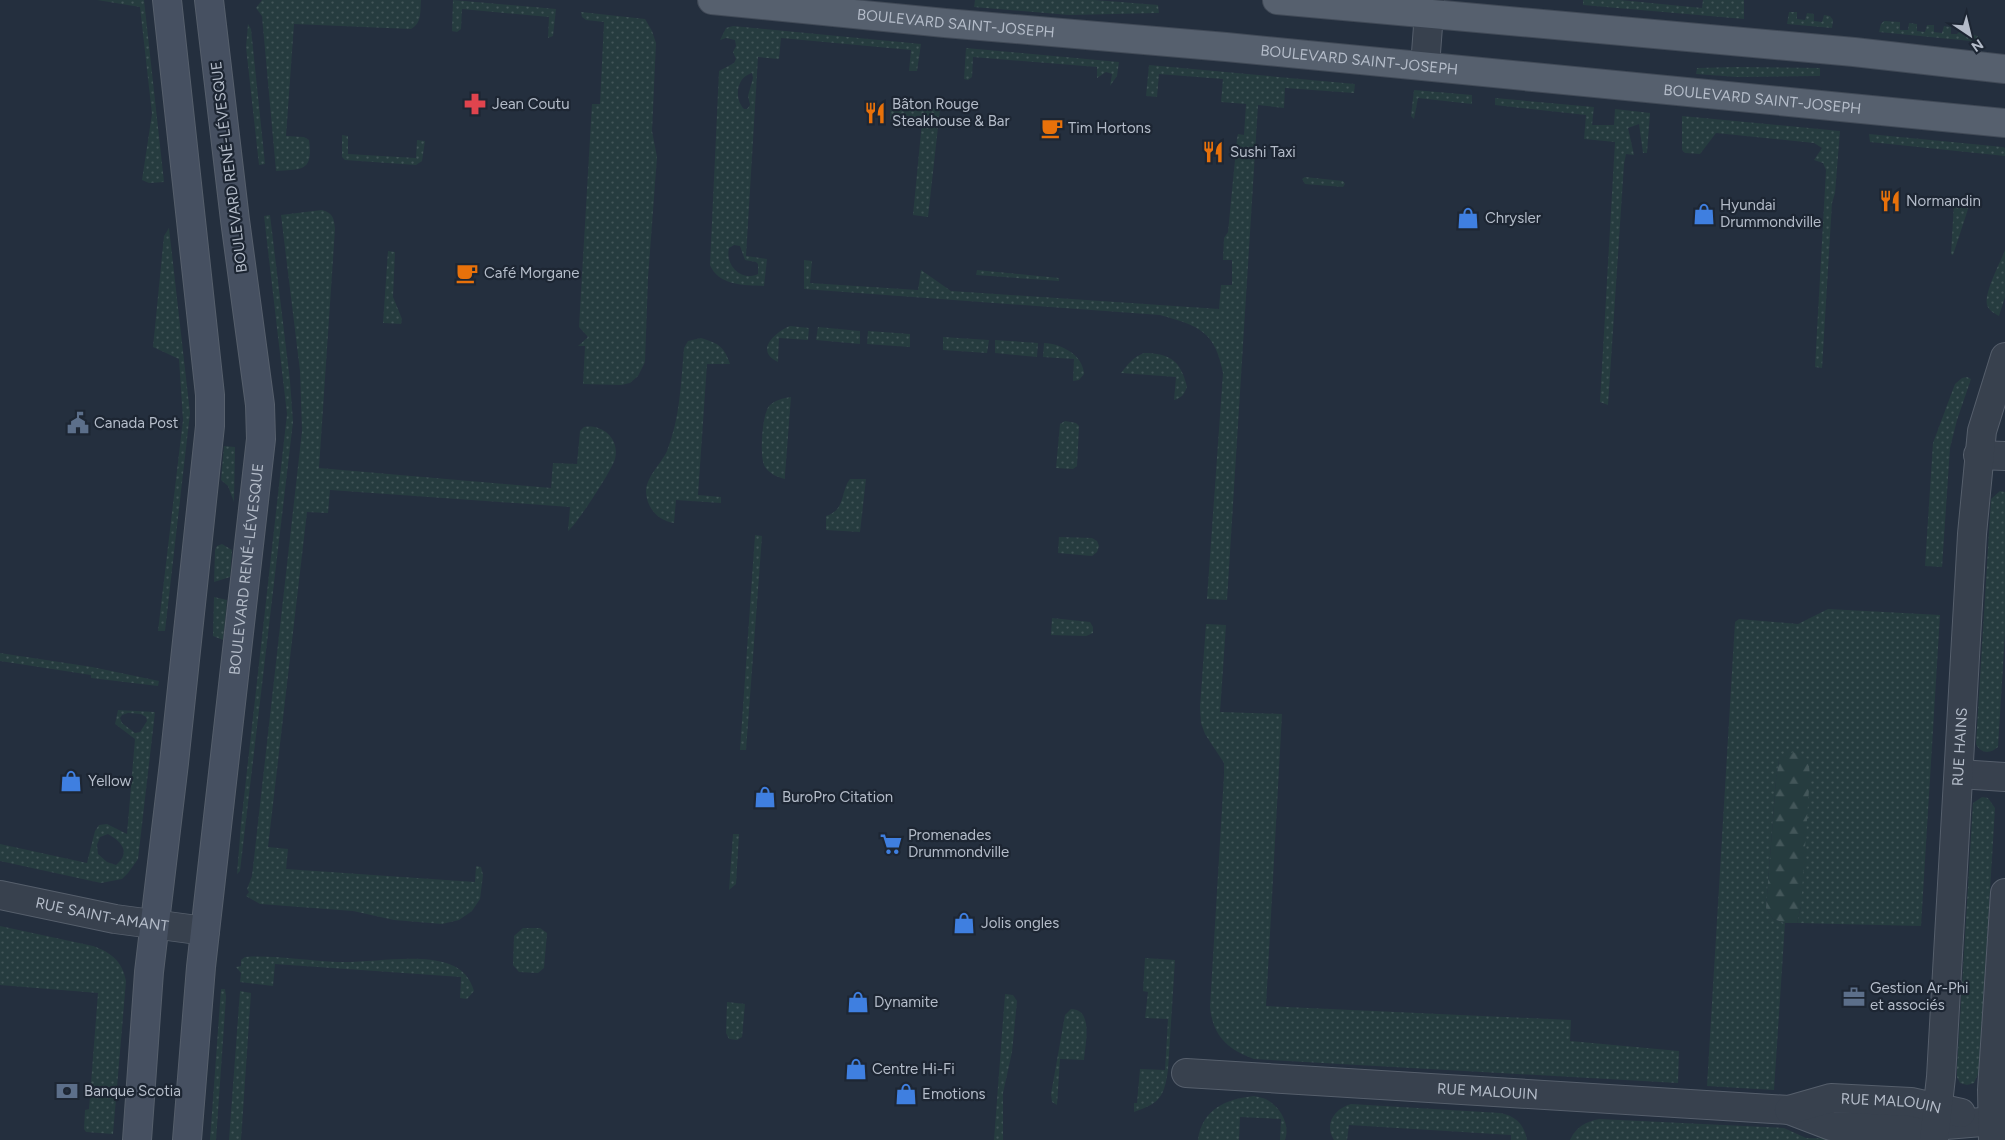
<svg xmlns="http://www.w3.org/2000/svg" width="2005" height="1140" viewBox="0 0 2005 1140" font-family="Figtree,sans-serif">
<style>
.grass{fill:url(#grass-dots);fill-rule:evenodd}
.forest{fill:url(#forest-firs)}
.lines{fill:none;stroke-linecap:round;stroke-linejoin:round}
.minor-casing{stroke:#565f6c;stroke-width:30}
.tertiary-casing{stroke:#565f6c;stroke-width:30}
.secondary-casing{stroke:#565f6c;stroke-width:30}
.primary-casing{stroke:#414a57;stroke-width:30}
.minor{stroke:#38414e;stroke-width:28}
.tertiary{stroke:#38414e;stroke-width:28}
.secondary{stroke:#465061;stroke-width:28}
.primary{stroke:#56606e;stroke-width:28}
.labels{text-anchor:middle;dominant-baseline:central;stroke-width:4.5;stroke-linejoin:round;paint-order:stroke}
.street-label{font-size:15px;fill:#b4bcc9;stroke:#1d2633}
.poi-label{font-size:15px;fill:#b4bcc9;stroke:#1d2633;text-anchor:start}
</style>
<defs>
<pattern id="grass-dots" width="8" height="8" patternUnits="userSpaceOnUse" patternTransform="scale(1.25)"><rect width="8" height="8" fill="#263c3f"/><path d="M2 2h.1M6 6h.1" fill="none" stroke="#435659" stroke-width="1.8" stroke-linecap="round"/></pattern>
<pattern id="forest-firs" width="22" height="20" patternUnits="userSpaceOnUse" patternTransform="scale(1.25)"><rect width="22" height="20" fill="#263c3f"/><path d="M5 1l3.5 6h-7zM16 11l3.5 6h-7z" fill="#435659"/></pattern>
</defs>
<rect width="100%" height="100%" fill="#242f3e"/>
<!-- grass -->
<path class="grass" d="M97 0H144L164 182 149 183 142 180 152 114 140 7Z
M262 0H421C420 12 422 23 411 29L294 24 286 136 304 137 309 140C313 172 303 169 276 171L262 16 256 8Z
M453 0 556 9 553 36 548 38 549 17 462 9 461 29 457 32 452 31Z
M975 0H1095L1158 5 1159 13 1069 15 974 7Z
M1583 0H1620L1702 8 1703 0H1744V19L1583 5Z
M581 12 645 19 652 31 656 43 652 131 657 157 648 278 645 362 638 376 630 383 621 385 583 384 585 346H578L588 337 579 327 592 104H600L604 22 586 20 582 17Z
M1789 12H1797V19L1805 20 1807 13 1814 14V21L1822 22 1824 15 1830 16 1833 20 1832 28 1787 24Z
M1884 21 1900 22V30H1908L1909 23 1917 24V31L1925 32 1927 25H1934V32L1942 33 1944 26 1951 27V34H1957L1961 30 1980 37 1981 42 1879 32 1881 24Z
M248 24 251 29 265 164 259 165 246 47Z
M733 26 921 44 917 71H909L911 50 781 38 779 59 758 57 746 256 767 259 764 286C744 285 719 286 710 265L719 71 734 63 736 59 733 52 736 46 735 40 726 38 720 40 726 28ZM752 73 753 78 748 96 750 105 747 109H744C734 99 736 77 752 73ZM734 245 740 246 745 260 756 262 758 264V274C741 282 725 265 729 248Z
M966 48 1119 62 1117 76 1110 86 1112 74 1106 72 1097 78V67L973 57 972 77 968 80 964 79Z
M1149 65 1355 84 1354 93 1285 88 1284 108 1258 105 1227 600 1207 599 1223 373C1215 331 1199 326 1160 315L804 289V260L812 261 810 283 918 290 921 270 951 291 1219 309 1221 285H1232V260H1223L1224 238 1228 232 1237 139 1238 134 1244 135 1246 104 1221 102 1223 79 1159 74 1157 97 1146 96Z
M1737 67 1820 68V76L1737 77 1696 74 1697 68Z
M1414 90 1472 95V104L1418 98 1414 119 1411 116Z
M1495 98 1594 107 1592 125H1614L1615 109 1650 113 1647 153H1643L1639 124 1628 128 1634 155 1626 154 1624 164 1608 405 1600 402 1615 142 1584 139 1586 115 1495 105Z
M891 104 940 109 928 217 913 215 922 122 890 119Z
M1682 116 1840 131 1835 193 1832 203 1822 368 1815 367 1826 170 1823 163 1814 160 1822 148 1814 143 1716 133 1700 154 1685 153 1682 150Z
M1869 134 2003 147 2005 148V156L1870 142Z
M342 135 348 136V154L416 158 417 140 425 141 422 161 416 165 345 160 342 157Z
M1305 177 1343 181 1345 184 1343 187 1305 184 1302 179Z
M1954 203H1970L1953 255 1951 254Z
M322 210C333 213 334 218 335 229L319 468 551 488 553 463 577 464 580 431 584 427C603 424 620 439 615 459 612 470 577 524 568 531L570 507 330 490 328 513 307 512 268 847 288 849 286 869 475 882 476 866 481 867 483 875 480 899 472 911 459 920 442 924 394 920 353 911 260 904 246 896 249 892 247 889 252 876 302 431 300 371 281 215Z
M270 215 290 381 293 422 240 871 237 874 241 824 287 414 264 216Z
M169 228 190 413 165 631H158L183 420 179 359 153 347 164 236Z
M2005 250V297L1999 316C1994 313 1989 311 1987 305 1984 293 2000 263 2005 250Z
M388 251 395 252 393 297 402 319 401 324 383 323Z
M977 270 1059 278V281L976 275Z
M790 326 809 328 808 340 779 338 778 362C754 351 775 332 790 326Z
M818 327 860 331V344L816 340Z
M868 331 910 334V347L867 344Z
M943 337 989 340 987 353 943 350Z
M701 338C719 344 724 346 730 364H707L698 495 721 497V503L676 500 674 523C657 520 647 508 646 492 646 477 661 464 667 451 680 418 681 383 684 348L688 341Z
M995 340 1038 343 1037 357 995 353Z
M1044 343C1062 344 1083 355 1084 374L1079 380 1073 381 1074 359 1043 357Z
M1144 353C1170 353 1181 361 1187 387 1184 394 1182 398 1174 400L1176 377 1121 373C1128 364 1133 357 1144 353Z
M1967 377 1971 379 1957 420 1950 448 1942 567 1925 566 1933 443 1955 384 1962 378Z
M791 397 785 475V479C777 477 770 474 765 467 759 458 762 415 769 406 775 400 783 398 791 397Z
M1065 421 1076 423 1079 426 1077 466 1073 469 1056 468 1060 424Z
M224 446 235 447 234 502 228 486 221 480Z
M850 479H866L860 532 826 530V516C846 510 840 492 850 479Z
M2000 491 2005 492V633L1998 747C1990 754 1981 754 1976 744L1991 499Z
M755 535 762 536 746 750H740Z
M1059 537 1092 538 1097 541 1099 546 1097 552 1092 556 1058 553Z
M222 544 232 550 230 577 214 582 215 550 217 546Z
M214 597 227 600 223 640 213 636Z
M1828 609 1940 615 1921 926 1797 923 1801 906 1779 760 1776 780 1766 908 1773 919 1785 923 1774 1090 1707 1086 1735 622 1739 619 1798 624Z
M1052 618 1090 622 1093 627V633L1086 636 1051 635Z
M1206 624 1226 625 1220 712 1282 714 1266 1006 1571 1020 1570 1041 1679 1051 1678 1083 1254 1059C1227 1049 1213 1036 1210 1007L1224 775V763L1205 734 1201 723 1200 707Z
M0 653 92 667 159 681 158 686 91 678V675L0 661Z
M118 710 155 712 138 859 128 873 122 879 101 883 0 861V844L87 863 95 831 99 825 107 824 127 834 135 739 115 724ZM128 713 141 714 146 717 147 721 140 732 135 733 122 723 120 718 122 715ZM108 834C122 842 131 852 116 865L107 862 98 854 97 845 100 837Z
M1982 797 1988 798 1995 808 1979 1072 1974 1083 1967 1085 1960 1083 1957 1077V1068L1973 803Z
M733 834H739L736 884 729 890Z
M0 926 93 946C112 953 122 961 126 981L113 1134 86 1132 84 1129 85 1110 89 1109 98 993 0 985Z
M523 928H540L547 933 544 968 538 973 519 972 513 965 514 936Z
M245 957C276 955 307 961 338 962 372 963 417 953 449 964 463 969 470 978 474 991L467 999 460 998 461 977 275 964 273 986 240 982 241 973 236 967 241 966V960Z
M1145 958 1175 960 1168 1070C1164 1097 1160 1103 1134 1112V1103H1137L1140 1069 1165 1070 1168 1019 1145 1018 1148 992 1143 991Z
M221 989H225L226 997 216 1140H210Z
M240 991 251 993 241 1140H229Z
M1005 994 1013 995 1017 1001 1012 1052 1003 1093V1140H994Z
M727 1002 745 1004 742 1037 737 1040 729 1039 726 1033Z
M1071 1009C1094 1009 1085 1045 1084 1060L1060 1059 1057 1105 1052 1102 1051 1094 1065 1015Z
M1254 1096C1258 1097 1265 1098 1269 1101 1282 1109 1290 1126 1285 1140H1280L1281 1119 1240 1117 1239 1140H1198C1202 1109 1226 1099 1254 1096Z
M1351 1104 1500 1113C1516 1116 1524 1124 1527 1140H1511V1135L1349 1125 1347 1140H1334C1324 1124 1334 1109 1351 1104Z
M1599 1119 1784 1128 1806 1138 1890 1140H1570C1576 1127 1585 1122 1599 1119Z"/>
<!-- forest -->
<path class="forest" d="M1793 752 1808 759 1810 775 1801 906 1797 923H1785L1773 919 1766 908 1776 780 1779 761Z"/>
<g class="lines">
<!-- minor casing -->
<g class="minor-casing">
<g id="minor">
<path d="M1425 66 1430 0"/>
<path d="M1978 455 2005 456"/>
<path d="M1959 774 2005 777"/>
<path id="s1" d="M0 895 115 919 205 931"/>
<path id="s2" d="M1186 1073 1789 1110 1831 1126 1910 1128 1994 1121"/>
<path id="s3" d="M1789 1110 1831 1098 1911 1102 1961 1113"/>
</g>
</g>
<!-- tertiary casing -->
<g class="tertiary-casing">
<g id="tertiary">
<path id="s4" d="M1934 1140 1941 1077 1972 534 1982 431 2005 357"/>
<path d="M1993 1140 1992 1090 2005 893"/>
</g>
</g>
<!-- secondary casing -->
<g class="secondary-casing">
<g id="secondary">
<path d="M137 1140 149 972 174 763 210 426V395L167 0"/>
<path id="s5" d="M187 1140 201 967 261 439 260 405 235 220 209 0"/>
</g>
</g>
<!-- primary casing -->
<g class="primary-casing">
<g id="primary">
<path id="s6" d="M712 0 945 23 1226 47 2005 123"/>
<path d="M1277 0 1854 52 2005 69"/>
</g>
</g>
<!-- minor -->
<use href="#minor" class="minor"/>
<!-- tertiary -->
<use href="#tertiary" class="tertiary"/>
<!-- secondary -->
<use href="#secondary" class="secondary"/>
<!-- primary -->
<use href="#primary" class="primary"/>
</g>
<!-- icons -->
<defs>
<g id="pharmacy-bare" transform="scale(1.725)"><path d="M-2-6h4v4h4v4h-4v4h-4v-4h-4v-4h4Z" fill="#e0444e" stroke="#1d2633" stroke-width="2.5" paint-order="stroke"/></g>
<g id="restaurant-bare" transform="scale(1.725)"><path d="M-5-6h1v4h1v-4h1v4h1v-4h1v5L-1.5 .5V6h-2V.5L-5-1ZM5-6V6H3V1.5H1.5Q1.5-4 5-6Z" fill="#e8710a" stroke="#1d2633" stroke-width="2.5" paint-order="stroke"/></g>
<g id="cafe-bare" transform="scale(1.725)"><path d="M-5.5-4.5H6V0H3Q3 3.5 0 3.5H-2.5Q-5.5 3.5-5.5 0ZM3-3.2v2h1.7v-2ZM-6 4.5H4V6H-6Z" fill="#e8710a" stroke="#1d2633" stroke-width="2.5" paint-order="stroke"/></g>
<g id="shop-bare" transform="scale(1.725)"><path d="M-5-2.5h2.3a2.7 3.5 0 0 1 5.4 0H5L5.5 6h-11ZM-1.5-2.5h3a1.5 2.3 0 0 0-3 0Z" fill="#3f7fe0" stroke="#1d2633" stroke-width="2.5" paint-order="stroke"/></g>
<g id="civic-bare" transform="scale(1.725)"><path d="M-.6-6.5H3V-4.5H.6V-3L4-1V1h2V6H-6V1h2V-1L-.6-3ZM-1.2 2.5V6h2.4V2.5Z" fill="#5c6f8a" stroke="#1d2633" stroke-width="2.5" paint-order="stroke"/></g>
<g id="supermarket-bare" transform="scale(1.725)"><path d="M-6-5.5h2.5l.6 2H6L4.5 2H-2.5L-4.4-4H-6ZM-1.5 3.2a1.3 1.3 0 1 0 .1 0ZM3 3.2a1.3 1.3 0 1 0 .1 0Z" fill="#3f7fe0" stroke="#1d2633" stroke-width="2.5" paint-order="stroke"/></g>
<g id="office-bare" transform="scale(1.725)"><path d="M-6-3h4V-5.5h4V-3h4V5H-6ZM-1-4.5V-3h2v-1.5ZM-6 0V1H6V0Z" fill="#5c6f8a" stroke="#1d2633" stroke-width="2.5" paint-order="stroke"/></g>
<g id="bank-bare" transform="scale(1.725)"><path d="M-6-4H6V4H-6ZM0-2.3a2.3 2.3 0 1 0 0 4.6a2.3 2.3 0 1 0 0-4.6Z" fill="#5c6f8a" stroke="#1d2633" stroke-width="2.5" paint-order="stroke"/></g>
</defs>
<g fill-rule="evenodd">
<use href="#pharmacy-bare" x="475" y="104"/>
<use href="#restaurant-bare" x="875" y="113"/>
<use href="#cafe-bare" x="1052" y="128"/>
<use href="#restaurant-bare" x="1213" y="152"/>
<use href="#restaurant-bare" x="1890" y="201"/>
<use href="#shop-bare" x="1704" y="214"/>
<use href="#shop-bare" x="1468" y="218"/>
<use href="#cafe-bare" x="467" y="273"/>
<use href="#civic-bare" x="78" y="423"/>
<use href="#shop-bare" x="71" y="781"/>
<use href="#shop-bare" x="765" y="797"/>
<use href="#supermarket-bare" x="891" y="844"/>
<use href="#shop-bare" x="964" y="923"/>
<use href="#office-bare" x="1854" y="997"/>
<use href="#shop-bare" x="858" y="1002"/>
<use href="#shop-bare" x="856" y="1069"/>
<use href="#bank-bare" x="67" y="1091"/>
<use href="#shop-bare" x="906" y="1094"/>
</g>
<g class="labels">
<!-- street labels -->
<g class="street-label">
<text stroke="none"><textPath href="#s6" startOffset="245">BOULEVARD SAINT-JOSEPH</textPath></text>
<text stroke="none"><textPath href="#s6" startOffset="650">BOULEVARD SAINT-JOSEPH</textPath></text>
<text stroke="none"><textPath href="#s6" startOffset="1055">BOULEVARD SAINT-JOSEPH</textPath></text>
<text transform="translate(229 167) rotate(-97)">BOULEVARD RENÉ-LÉVESQUE</text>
<text stroke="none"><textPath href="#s5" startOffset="574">BOULEVARD RENÉ-LÉVESQUE</textPath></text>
<text stroke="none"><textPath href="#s4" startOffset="394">RUE HAINS</textPath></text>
<text stroke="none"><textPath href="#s1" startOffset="104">RUE SAINT-AMANT</textPath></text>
<text stroke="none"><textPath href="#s2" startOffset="302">RUE MALOUIN</textPath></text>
<text stroke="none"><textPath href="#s3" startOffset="104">RUE MALOUIN</textPath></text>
</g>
<!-- poi labels -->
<g class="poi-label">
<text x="492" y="104">Jean Coutu</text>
<text x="892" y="104">Bâton Rouge<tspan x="892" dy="17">Steakhouse &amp; Bar</tspan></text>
<text x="1068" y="128">Tim Hortons</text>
<text x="1230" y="152">Sushi Taxi</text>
<text x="1906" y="201">Normandin</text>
<text x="1720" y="205">Hyundai<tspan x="1720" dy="17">Drummondville</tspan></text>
<text x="1485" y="218">Chrysler</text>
<text x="484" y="273">Café Morgane</text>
<text x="94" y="423">Canada Post</text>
<text x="88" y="781">Yellow</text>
<text x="782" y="797">BuroPro Citation</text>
<text x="908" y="835">Promenades<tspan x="908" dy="17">Drummondville</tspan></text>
<text x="981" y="923">Jolis ongles</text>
<text x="1870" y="988">Gestion Ar-Phi<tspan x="1870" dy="17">et associés</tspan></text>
<text x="874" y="1002">Dynamite</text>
<text x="872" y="1069">Centre Hi-Fi</text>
<text x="84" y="1091">Banque Scotia</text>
<text x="922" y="1094">Emotions</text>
</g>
</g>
<!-- north arrow -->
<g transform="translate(1970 35) rotate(145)" stroke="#1d2633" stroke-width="4" paint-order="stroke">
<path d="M0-4L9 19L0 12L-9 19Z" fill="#b4bcc9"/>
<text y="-8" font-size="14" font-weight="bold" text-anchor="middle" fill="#b4bcc9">N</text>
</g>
</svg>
